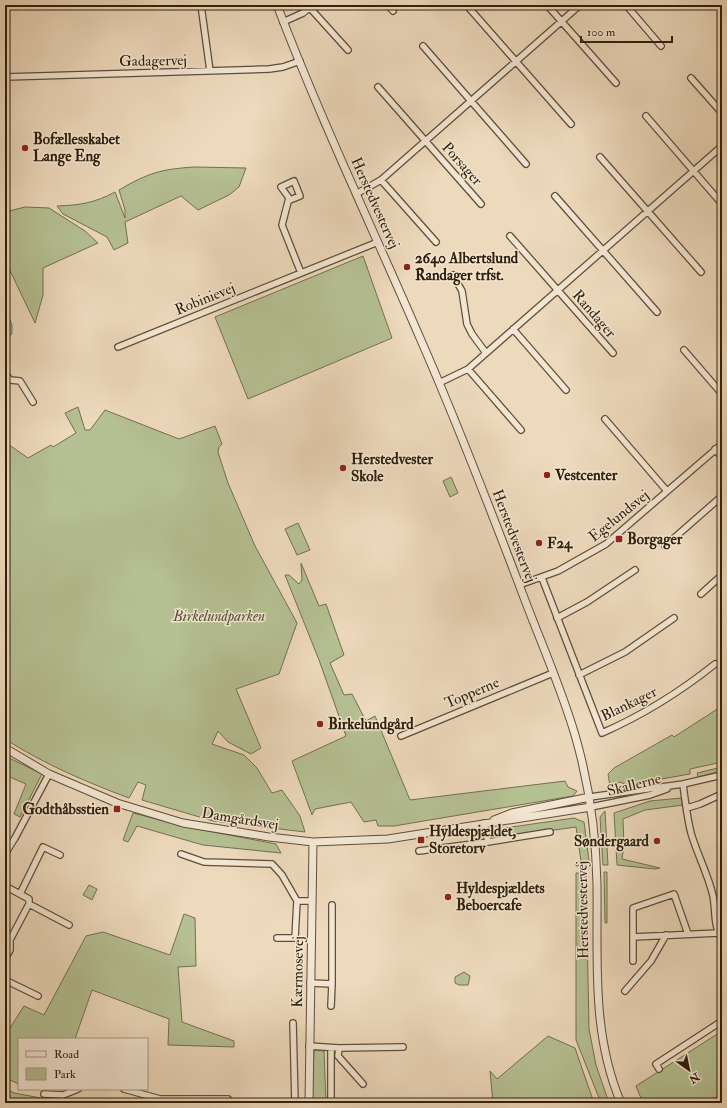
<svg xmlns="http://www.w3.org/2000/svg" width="727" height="1108" viewBox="0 0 727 1108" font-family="'IM FELL Double Pica',serif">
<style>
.green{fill:#b5c093;stroke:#72704f}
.water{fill:#9eb7bb;stroke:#727b75}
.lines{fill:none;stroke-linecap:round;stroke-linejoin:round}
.minor-casing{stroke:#5f4e37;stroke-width:8}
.tertiary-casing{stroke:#5f4e37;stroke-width:9}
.minor{stroke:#f3e6d3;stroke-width:5.5}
.tertiary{stroke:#f3e6d3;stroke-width:7}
.poi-dot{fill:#8f2418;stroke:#f3e6d3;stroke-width:1.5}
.labels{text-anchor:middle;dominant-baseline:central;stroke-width:3;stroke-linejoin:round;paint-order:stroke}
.street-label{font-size:15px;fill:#30200b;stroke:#f3e6d3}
.poi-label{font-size:15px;font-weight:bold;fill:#30200b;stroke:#f3e6d3;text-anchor:start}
.park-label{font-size:15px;font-style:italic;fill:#585034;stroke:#f3e6d3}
</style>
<rect width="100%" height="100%" fill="#edd9bc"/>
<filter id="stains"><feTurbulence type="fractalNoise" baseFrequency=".005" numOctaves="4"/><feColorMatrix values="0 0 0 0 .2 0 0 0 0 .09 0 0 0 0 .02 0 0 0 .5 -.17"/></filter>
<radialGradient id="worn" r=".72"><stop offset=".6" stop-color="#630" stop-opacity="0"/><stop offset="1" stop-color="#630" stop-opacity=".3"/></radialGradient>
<!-- green -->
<path class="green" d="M195 167 246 168 239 187 229 195 198 210 181 196 125 222 128 243 114 250 107 237 63 214 57 206C81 205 94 203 115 192L125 218V210L119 190C148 173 161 169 195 167Z
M25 207 49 208 85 231 98 243 43 268V295L35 323 5 260V212Z
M363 256 392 338 248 399 215 317Z
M78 407 85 430H90L105 410 179 439 215 426 222 444 219 447 218 452 228 483 255 546 297 623 279 674 236 689 261 748 251 754 228 742 218 731 212 744 244 755 257 768 272 793 282 790 300 816 305 832 213 821 142 800 146 785 138 782 129 798C86 782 44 764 5 739V442L28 458 51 445 53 447 76 433 65 413Z
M451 477 458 493 450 497 443 481Z
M298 523 310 550 297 555 285 529Z
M301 563 319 606 326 604 344 655 330 663 344 695 352 694 366 721 375 716 410 800 565 781 568 787 577 791 573 796 394 826H378L376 820 364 822 351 802 315 809 312 815 292 761 346 736 319 660 285 575H289L299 584 302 580Z
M722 706V762L690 769V774L627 785 620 782 610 786 608 774 614 768 672 735 674 737Z
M5 756 42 774 20 817 14 814 26 784 5 775Z
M722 767V771L698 777 697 773Z
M681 798 683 805 645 810 623 819 624 846 622 859 660 868 655 869 617 865 614 813 650 801Z
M605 811 608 865H603L600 817Z
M133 813 187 827 276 844 281 853 203 845 137 826 128 842 123 840Z
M574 818 584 822 590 868 585 865 576 866V862L581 861 576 827 498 838 493 836 491 830Z
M604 872H607V923H605Z
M576 873H586L589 1029 596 1065 609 1103H601L576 1040Z
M89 885 97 889 92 900 83 895Z
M184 914 195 918 196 966 178 967 182 1022 234 1041V1047L168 1045 169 1019 92 990 75 1039H19V1084L5 1078V1036L24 1006 44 1015 86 936 103 932 170 955Z
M464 972 470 976 468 985H459L455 983V977Z
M722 1031V1103H643L636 1086Z
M548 1036 575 1048 594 1103H493L490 1071 497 1079Z
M314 1050 324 1051 326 1103H312Z
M5 1088 14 1093 41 1098 42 1103H5Z"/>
<!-- water -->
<path class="water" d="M5 306 12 325V334L5 340Z
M722 1096V1103H705L710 1099Z"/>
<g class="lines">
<!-- minor casing -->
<g class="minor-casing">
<path id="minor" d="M201 5 210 71
M388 5 393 11
M547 5 616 83
M626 5 661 46
M706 5V6
M310 8 348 50
M469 8 571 124
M283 22 303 13 313 5
M423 46 526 164
M5 77 269 69 283 67 300 61
M691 78 722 113
M378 87 481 204
M646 116 722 204
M600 157 701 272
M381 180 436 242
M356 194 381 180 580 5
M555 196 657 312
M289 198 281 187 294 181 300 196 290 200 289 198 282 225 301 273
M510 236 613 353
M453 275 462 291 467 324 472 334 486 353
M513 329 566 390
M118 347 378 242
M684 350 722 394
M468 369 521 430
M5 373 10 380 20 381 33 402
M439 383 468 369 722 146
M605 419 667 491
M715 449 722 457
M665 546 722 496
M542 578 602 733C643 715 680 692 715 664
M519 585 558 571 606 544 722 444
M701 594 722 575
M557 618 587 602 635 570
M579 675 625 652 674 618
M401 736 553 673
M683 784C685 800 687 817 691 833 697 854 708 874 713 896 716 910 713 926 722 938
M590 797 683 784 722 775
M591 807 650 795 667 789
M687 808 700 804 722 794
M488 842 550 832
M419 851 488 842 484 823
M5 854 15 838 49 774
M181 854 204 862 272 864 282 875 297 901H312
M5 886 29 899V904
M20 894 43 847 60 855
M633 937 718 933
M277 938H295L297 901
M5 959 10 950V940L29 904 69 925
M633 961V908L674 894 688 934
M5 980 38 996
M310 983 332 984V905
M625 991 651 961 666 935
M331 1006 332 984
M293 1023 295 1103
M309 1046 339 1048 338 1056 363 1084
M339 1048 403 1047
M659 1069 656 1064 722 1021
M124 1089 160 1099H228
M44 1094 63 1095 78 1089
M331 1100V1048"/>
</g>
<!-- tertiary casing -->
<g class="tertiary-casing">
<path id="tertiary" d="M277 5C320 118 372 227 420 338 456 420 488 503 520 587 538 636 560 684 575 735 589 783 596 834 597 884 598 958 591 1033 621 1103
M5 748 49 774 117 803 183 823 269 837 313 842 388 839 591 807
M494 820 512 813 590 797
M309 1103 313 842"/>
</g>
<!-- minor -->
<use href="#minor" class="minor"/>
<!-- tertiary -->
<use href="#tertiary" class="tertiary"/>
</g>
<!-- markers -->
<g class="poi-dot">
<circle cx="25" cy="148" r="4"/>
<circle cx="407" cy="267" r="4"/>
<circle cx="343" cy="468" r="4"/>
<circle cx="547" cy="475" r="4"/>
<rect x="615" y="535" width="8" height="8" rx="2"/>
<circle cx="539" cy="543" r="4"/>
<circle cx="320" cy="724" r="4"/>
<rect x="113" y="805" width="8" height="8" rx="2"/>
<rect x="417" y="836" width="8" height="8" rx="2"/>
<circle cx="657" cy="841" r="4"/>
<circle cx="448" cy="897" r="4"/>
</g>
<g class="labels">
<!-- street labels -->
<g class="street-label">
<text transform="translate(153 61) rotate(-1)">Gadagervej</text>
<text transform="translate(462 164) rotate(48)">Porsager</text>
<text transform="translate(375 203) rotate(66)">Herstedvestervej</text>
<text transform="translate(205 299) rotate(-22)">Robinievej</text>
<text transform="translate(594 314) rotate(49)">Randager</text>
<text transform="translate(619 516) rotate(-39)">Egelundsvej</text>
<text transform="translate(514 536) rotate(69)">Herstedvestervej</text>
<text transform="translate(472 693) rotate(-23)">Topperne</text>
<text transform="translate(629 704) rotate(-26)">Blankager</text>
<text transform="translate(634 785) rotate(-14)">Skallerne</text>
<text transform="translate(240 819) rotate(9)">Damgårdsvej</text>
<text transform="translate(583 910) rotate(-91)">Herstedvestervej</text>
<text transform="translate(298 972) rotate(-89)">Kærmosevej</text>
</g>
<!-- poi labels -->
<g class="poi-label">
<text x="33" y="139">Bofællesskabet<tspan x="33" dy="17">Lange Eng</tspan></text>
<text x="415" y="258">2640 Albertslund<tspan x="415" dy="17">Randager trfst.</tspan></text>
<text x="351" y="459">Herstedvester<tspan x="351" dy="17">Skole</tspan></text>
<text x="555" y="475">Vestcenter</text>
<text x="627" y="539">Borgager</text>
<text x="547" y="543">F24</text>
<text x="328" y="724">Birkelundgård</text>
<text x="109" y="809" text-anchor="end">Godthåbsstien</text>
<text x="429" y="831">Hyldespjældet,<tspan x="429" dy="17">Storetorv</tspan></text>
<text x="649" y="841" text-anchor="end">Søndergaard</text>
<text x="456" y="888">Hyldespjældets<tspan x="456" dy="17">Beboercafe</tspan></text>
</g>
<!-- park labels -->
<g class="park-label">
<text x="219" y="616">Birkelundparken</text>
</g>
</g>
<!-- margin -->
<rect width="727" height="1108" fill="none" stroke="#edd9bc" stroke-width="20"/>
<rect x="6" y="6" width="715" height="1096" fill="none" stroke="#30200b" stroke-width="2"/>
<rect x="10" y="10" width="707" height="1088" fill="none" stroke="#30200b"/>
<!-- legend -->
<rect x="18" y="1038" width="130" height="52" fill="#f3e6d3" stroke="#a59783"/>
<rect x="26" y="1051" width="20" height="6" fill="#f3e6d3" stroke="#a59783"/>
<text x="54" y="1058" font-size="12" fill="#30200b">Road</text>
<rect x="26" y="1068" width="20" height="12" fill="#b5c093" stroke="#a59783"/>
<text x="54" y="1078" font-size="12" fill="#30200b">Park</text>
<!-- north arrow -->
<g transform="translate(689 1070) rotate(147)" stroke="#f3e6d3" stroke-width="3" paint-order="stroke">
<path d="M0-3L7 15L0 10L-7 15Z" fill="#30200b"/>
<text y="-6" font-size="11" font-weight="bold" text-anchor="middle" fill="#30200b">N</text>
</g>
<!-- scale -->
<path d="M581 36v6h91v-6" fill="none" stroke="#30200b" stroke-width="2"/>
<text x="587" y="36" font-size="12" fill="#30200b" stroke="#f3e6d3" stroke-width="3" paint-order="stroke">100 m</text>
<rect width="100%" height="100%" filter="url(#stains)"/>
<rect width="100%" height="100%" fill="url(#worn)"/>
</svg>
